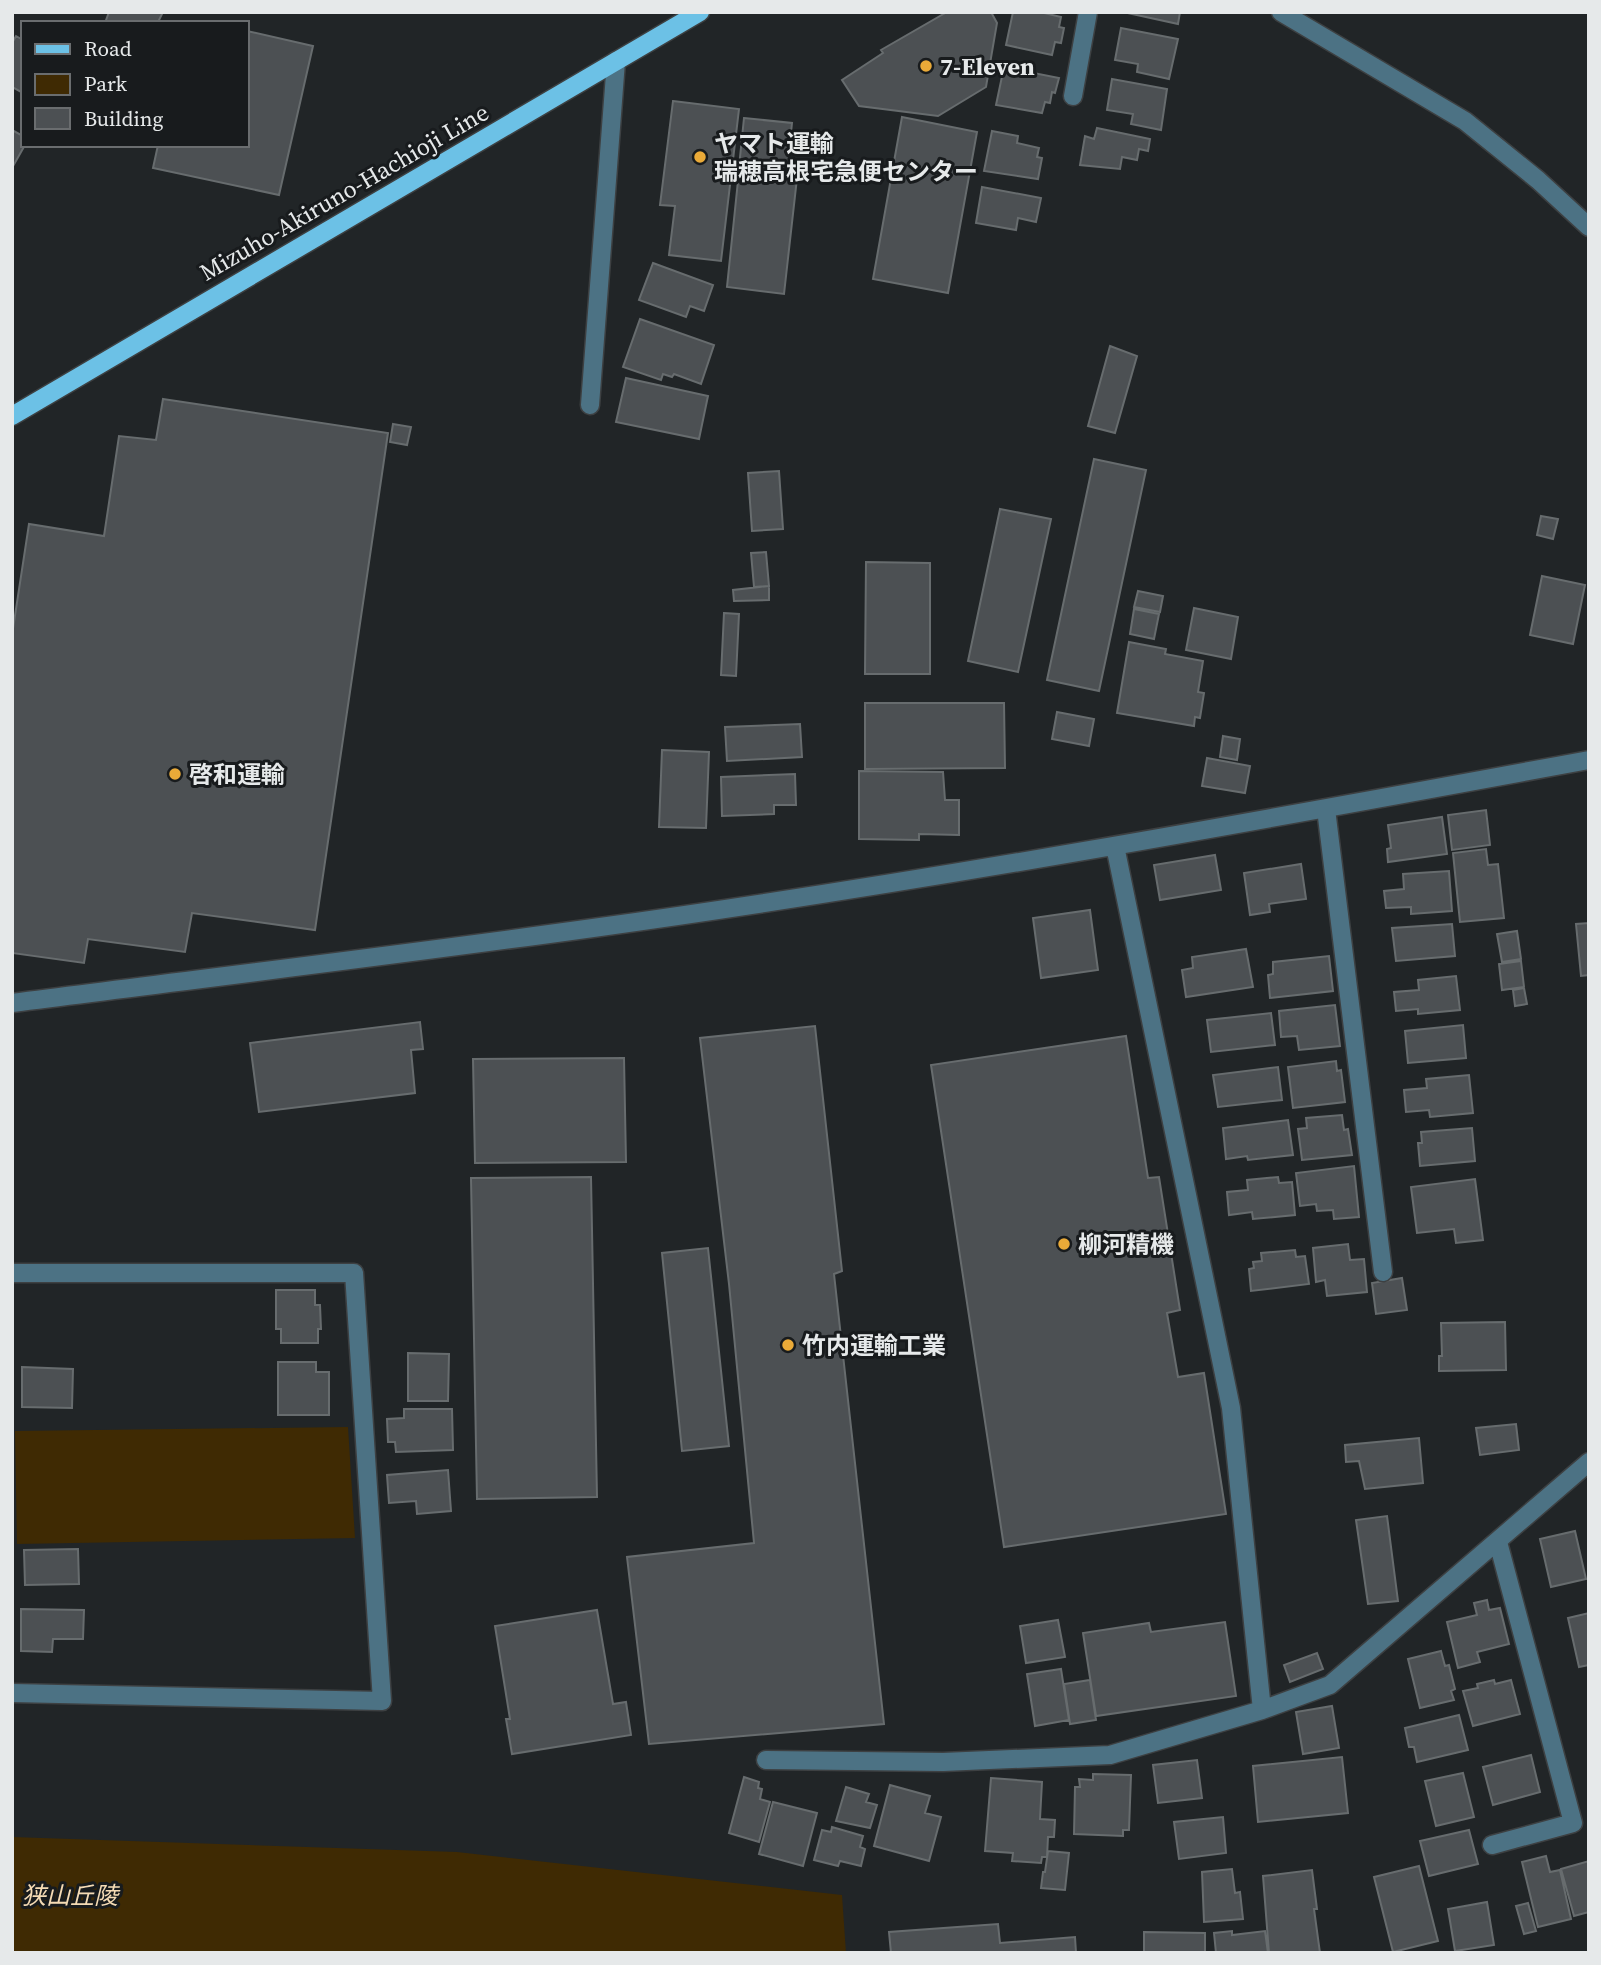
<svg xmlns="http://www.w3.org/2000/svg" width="1601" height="1965" viewBox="0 0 1601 1965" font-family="'Source Serif 4','Noto Sans JP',serif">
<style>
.green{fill:#3f2a03}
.building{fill:#4c5053;stroke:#676c6e;stroke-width:2}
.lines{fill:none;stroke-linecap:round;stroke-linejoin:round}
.minor-casing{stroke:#3d4042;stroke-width:21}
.major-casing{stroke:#3d4042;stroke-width:21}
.minor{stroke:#4c7284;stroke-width:18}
.major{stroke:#6cc1e6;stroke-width:18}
.poi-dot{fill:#eaaa38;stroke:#181b1d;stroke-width:2.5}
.labels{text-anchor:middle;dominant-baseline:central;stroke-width:6;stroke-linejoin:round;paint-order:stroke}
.poi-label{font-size:24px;font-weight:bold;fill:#e6e9ea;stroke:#181b1d;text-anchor:start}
.street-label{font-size:24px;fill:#e6e9ea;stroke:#181b1d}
.park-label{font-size:24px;font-style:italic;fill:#f5dbb5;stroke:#181b1d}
</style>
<rect width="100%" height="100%" fill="#212527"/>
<!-- green -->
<path class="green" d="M348 1427 355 1538 17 1544 15 1431Z
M12 1837 457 1852 842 1895 846 1953H12Z"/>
<!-- building -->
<path class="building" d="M109 12H163L159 20 164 23H105Z
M947 12H991L997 23 986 87 938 116 859 106 842 80 883 53 881 50Z
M1013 12H1040L1061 17 1059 27 1064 28 1061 43 1055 42 1052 55 1006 45Z
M1123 12H1180L1178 24Z
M1121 28 1178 39 1169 79 1137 72 1138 64 1115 60Z
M247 31 313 46 279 195 153 168 158 145H247Z
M16 36 23 40V93L12 87V43Z
M1004 67 1059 78 1055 93 1052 92 1050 103 1045 102 1042 113 996 105Z
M1112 79 1167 89 1161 130 1131 124 1133 114 1107 110Z
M673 101 739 109 721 261 669 255 675 206 660 205Z
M902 117 977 132 948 293 873 279Z
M744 118 792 123 787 172 739 167Z
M1097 128 1150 139 1148 151 1139 149 1137 160 1122 157 1120 169 1080 165 1085 136 1094 139Z
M12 130 23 136V145H25L12 168Z
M992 131 1018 136 1017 143 1039 148 1037 157 1042 158 1038 179 984 171Z
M739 171 797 178 784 294 727 287Z
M982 187 1041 198 1036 222 1018 218 1016 230 976 223Z
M653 263 713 285 704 311 690 306 686 317 639 300Z
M640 319 714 345 701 384 674 374 672 377 663 374 661 380 623 367Z
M1110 346 1137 356 1115 433 1088 426Z
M626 378 708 396 699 439 616 422Z
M163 399 388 433 315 930 192 913 185 952 88 939 84 963 12 953V635L29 524 104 536 119 436 156 440Z
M393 424 411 427 407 445 390 442Z
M1094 459 1146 470 1099 691 1047 680Z
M779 471 783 529 752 531 748 473Z
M1000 509 1051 519 1018 672 968 661Z
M1541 516 1558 519 1553 539 1537 535Z
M766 552 769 586 754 587 751 553Z
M866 562 930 563V674H865Z
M1542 576 1585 585 1573 644 1530 635Z
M769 586V600L734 601 733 590Z
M1138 591 1163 596 1160 612 1134 607Z
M1194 608 1238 617 1231 659 1186 650Z
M1134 609 1159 614 1154 639 1130 634Z
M724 613 739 614 736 676 721 675Z
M1129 642 1166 649 1165 654 1203 661 1198 692 1204 693 1200 718 1195 717 1194 726 1117 713Z
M865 703H1004L1005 768 865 769Z
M1057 712 1094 719 1089 746 1052 739Z
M800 724 802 757 727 761 725 727Z
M1223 736 1240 739 1237 760 1220 757Z
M662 750 709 752 706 828 659 827Z
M1207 758 1250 766 1245 793 1202 786Z
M859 771 943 772 945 800H959V835L919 834V840L859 839Z
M795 774 796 805H774V814L722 816 721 777Z
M1486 810 1490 845 1452 850 1448 815Z
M1442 817 1447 854 1388 862 1387 849 1391 848 1388 825Z
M1486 849 1488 865 1498 864 1504 918 1460 922 1453 853Z
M1215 855 1221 890 1160 900 1154 865Z
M1301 864 1306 899 1269 904 1270 912 1250 915 1244 873Z
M1449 871 1452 911 1411 914V907L1386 908 1384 891 1404 889 1403 874Z
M1090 910 1098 970 1041 978 1033 918Z
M1589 923V975L1581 976 1576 924Z
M1452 924 1455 956 1396 961 1392 928Z
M1517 931 1521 959 1502 962 1497 934Z
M1246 949 1253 987 1186 997 1182 970 1193 968 1192 957Z
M1329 956 1333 991 1270 998 1268 975 1273 974V962Z
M1521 961 1524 987 1502 990 1499 964Z
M1456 976 1460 1010 1418 1014V1009L1396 1011 1394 992 1419 990 1418 980Z
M1524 988 1527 1004 1515 1006 1513 990Z
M1335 1005 1340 1046 1299 1050 1297 1036 1281 1037 1279 1011Z
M1271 1013 1275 1045 1211 1052 1207 1020Z
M420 1022 423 1049 411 1050 415 1093 259 1112 250 1043Z
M1463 1025 1466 1058 1408 1063 1405 1031Z
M815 1026 842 1271 834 1274 884 1724 649 1744 627 1557 754 1543 729 1284 700 1038Z
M1126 1036 1148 1178 1159 1177 1180 1310 1167 1313 1178 1377 1204 1373 1226 1514 1004 1547 931 1065Z
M624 1058 626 1162 475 1163 473 1059Z
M1336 1061 1337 1071 1341 1070 1345 1102 1293 1108 1288 1067Z
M1278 1067 1282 1100 1218 1107 1213 1075Z
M1469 1075 1473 1113 1430 1117 1429 1110 1406 1112 1404 1090 1427 1088 1426 1079Z
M1342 1115 1344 1130 1348 1129 1352 1155 1302 1160 1298 1129 1307 1128 1306 1118Z
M1288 1120 1293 1155 1248 1160 1247 1156 1226 1159 1223 1128Z
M1472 1128 1475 1161 1420 1166 1418 1143H1422L1421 1132Z
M1354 1166 1359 1217 1334 1219 1333 1210 1317 1211 1316 1204 1300 1206 1296 1173Z
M591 1177 597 1497 477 1499 471 1178Z
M1278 1177 1279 1183 1292 1182 1295 1215 1253 1219 1252 1212 1229 1215 1227 1192 1248 1190 1247 1180Z
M1475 1179 1483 1240 1456 1243 1454 1229 1417 1233 1411 1187Z
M1348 1244 1350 1260 1364 1259 1367 1292 1327 1296 1325 1280 1316 1282 1313 1248Z
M708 1248 729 1446 682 1451 662 1253Z
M1295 1250 1296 1257 1305 1256 1309 1284 1251 1291 1249 1269 1254 1268 1253 1262 1262 1261 1261 1253Z
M1402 1278 1407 1310 1376 1314 1372 1283Z
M276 1290H315V1305H320L321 1329H318V1343H281V1329H276Z
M1505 1322 1506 1370 1439 1371V1356H1442L1441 1323Z
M408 1353 449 1354 448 1401H408Z
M278 1362H316V1372H329V1415H278Z
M22 1367 73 1369 72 1408 22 1407Z
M404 1409H452L453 1450 396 1452 395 1442H388L387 1419 404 1418Z
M1516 1424 1519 1450 1480 1455 1476 1428Z
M1419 1438 1423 1483 1365 1489 1359 1461 1346 1462 1345 1445Z
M448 1470 451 1511 417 1514 416 1501 389 1503 387 1475Z
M1387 1516 1398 1601 1368 1604 1356 1520Z
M1575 1531 1586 1579 1551 1587 1540 1539Z
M78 1549 79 1584 25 1585 24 1550Z
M1487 1600 1489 1610 1500 1608 1509 1644 1477 1652 1480 1662 1458 1668 1447 1622 1477 1615 1474 1603Z
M21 1609 84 1610 83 1639H53L52 1652 21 1651Z
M597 1610 613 1704 626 1702 631 1735 512 1754 506 1719H510L495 1626Z
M1589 1613V1665L1579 1667 1568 1618Z
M1058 1620 1065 1657 1026 1663 1020 1626Z
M1225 1622 1236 1696 1096 1716 1083 1633 1149 1623 1151 1632Z
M1441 1651 1445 1666 1449 1665 1455 1689 1451 1691 1454 1700 1420 1708 1408 1659Z
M1317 1653 1323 1669 1290 1682 1284 1665Z
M1061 1669 1069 1720 1035 1726 1027 1674Z
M1090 1680 1096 1720 1070 1724 1064 1684Z
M1494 1680 1495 1684 1511 1680 1520 1714 1473 1726 1463 1691 1478 1688 1477 1684Z
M1332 1706 1339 1748 1303 1754 1296 1712Z
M1459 1715 1468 1750 1417 1762 1414 1747H1409L1405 1728Z
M1531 1755 1540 1792 1493 1805 1483 1767Z
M1342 1757 1348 1813 1258 1822 1253 1766Z
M1197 1760 1202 1798 1158 1803 1153 1765Z
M1463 1773 1474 1817 1436 1826 1425 1781Z
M1093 1774 1131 1775 1129 1830H1123V1836L1074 1834 1075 1787H1080L1079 1779 1093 1780Z
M744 1777 759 1782 758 1788 762 1789 760 1799 770 1802 759 1842 729 1833Z
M991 1778 1042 1782 1040 1819 1055 1820 1054 1837H1048L1047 1857H1042L1041 1863 1012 1861 1013 1853 985 1851Z
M890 1785 930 1796 925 1813 941 1817 929 1861 874 1846Z
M846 1787 869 1794 866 1802 877 1805 870 1828 836 1821Z
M773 1802 817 1813 803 1866 759 1854Z
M1223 1817 1226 1853 1179 1859 1174 1822Z
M832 1827 863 1836 860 1847 865 1849 861 1866 840 1861 838 1866 814 1860 822 1830 831 1832Z
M1469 1830 1478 1864 1429 1876 1420 1841Z
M1048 1851 1069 1853 1065 1890 1041 1888 1043 1872H1045Z
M1546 1856 1550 1872 1560 1870 1571 1919 1538 1927 1522 1862Z
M1589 1861V1912L1574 1916 1561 1869Z
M1419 1866 1438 1941 1393 1952 1374 1877Z
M1232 1869 1235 1893 1240 1892 1243 1919 1204 1922 1202 1872Z
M1312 1870 1317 1909H1314L1320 1953H1269L1263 1876Z
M1487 1902 1494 1945 1455 1951 1448 1909Z
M1528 1903 1536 1931 1524 1934 1516 1906Z
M998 1924 1000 1943 1075 1937 1076 1953H891L889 1932Z
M1232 1931V1935L1265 1931 1268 1953H1216L1214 1933Z
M1144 1932 1205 1933V1953H1144Z"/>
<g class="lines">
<!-- minor casing -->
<g class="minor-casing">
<path id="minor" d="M1281 12 1465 121 1538 180 1589 227
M1073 96 1088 12
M590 405 616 61
M1326 809 1383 1272
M1115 846 1231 1408 1262 1710
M12 1003C206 978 399 955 593 928 926 882 1258 821 1589 760
M12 1273H354L382 1701 12 1693
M766 1760 943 1762 1110 1755 1262 1710 1330 1685 1589 1462
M1492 1845 1573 1823 1498 1542"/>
</g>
<!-- major casing -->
<g class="major-casing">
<path id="major" d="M12 416 700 12"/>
</g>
<!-- minor -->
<use href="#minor" class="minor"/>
<!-- major -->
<use href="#major" class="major"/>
</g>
<!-- markers -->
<g class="poi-dot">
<circle cx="926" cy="66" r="7"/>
<circle cx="700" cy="157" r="7"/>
<circle cx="175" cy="774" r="7"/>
<circle cx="1064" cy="1244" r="7"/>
<circle cx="788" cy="1345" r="7"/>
</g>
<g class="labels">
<!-- poi labels -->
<g class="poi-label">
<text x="940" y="66">7-Eleven</text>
<text x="714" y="143">ヤマト運輸<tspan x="714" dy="28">瑞穂高根宅急便センター</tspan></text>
<text x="189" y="774">啓和運輸</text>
<text x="1078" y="1244">柳河精機</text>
<text x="802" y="1345">竹内運輸工業</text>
</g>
<!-- street labels -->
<g class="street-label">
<text transform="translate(344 192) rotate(-30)">Mizuho-Akiruno-Hachioji Line</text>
</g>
<!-- park labels -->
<g class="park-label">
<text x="70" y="1895">狭山丘陵</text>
</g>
</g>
<!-- border -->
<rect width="1601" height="1965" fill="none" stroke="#e6e9ea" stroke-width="28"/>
<!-- legend -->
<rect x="21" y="21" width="228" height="126" fill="#181b1d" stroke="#6a6d6f" stroke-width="2"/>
<rect x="35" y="44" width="35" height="10" fill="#6cc1e6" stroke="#6a6d6f" stroke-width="2"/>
<text x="84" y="56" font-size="21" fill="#e6e9ea">Road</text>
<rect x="35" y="74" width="35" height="21" fill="#3f2a03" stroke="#6a6d6f" stroke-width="2"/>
<text x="84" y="91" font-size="21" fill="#e6e9ea">Park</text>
<rect x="35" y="108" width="35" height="21" fill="#4c5053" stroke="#6a6d6f" stroke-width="2"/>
<text x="84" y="126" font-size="21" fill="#e6e9ea">Building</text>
</svg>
